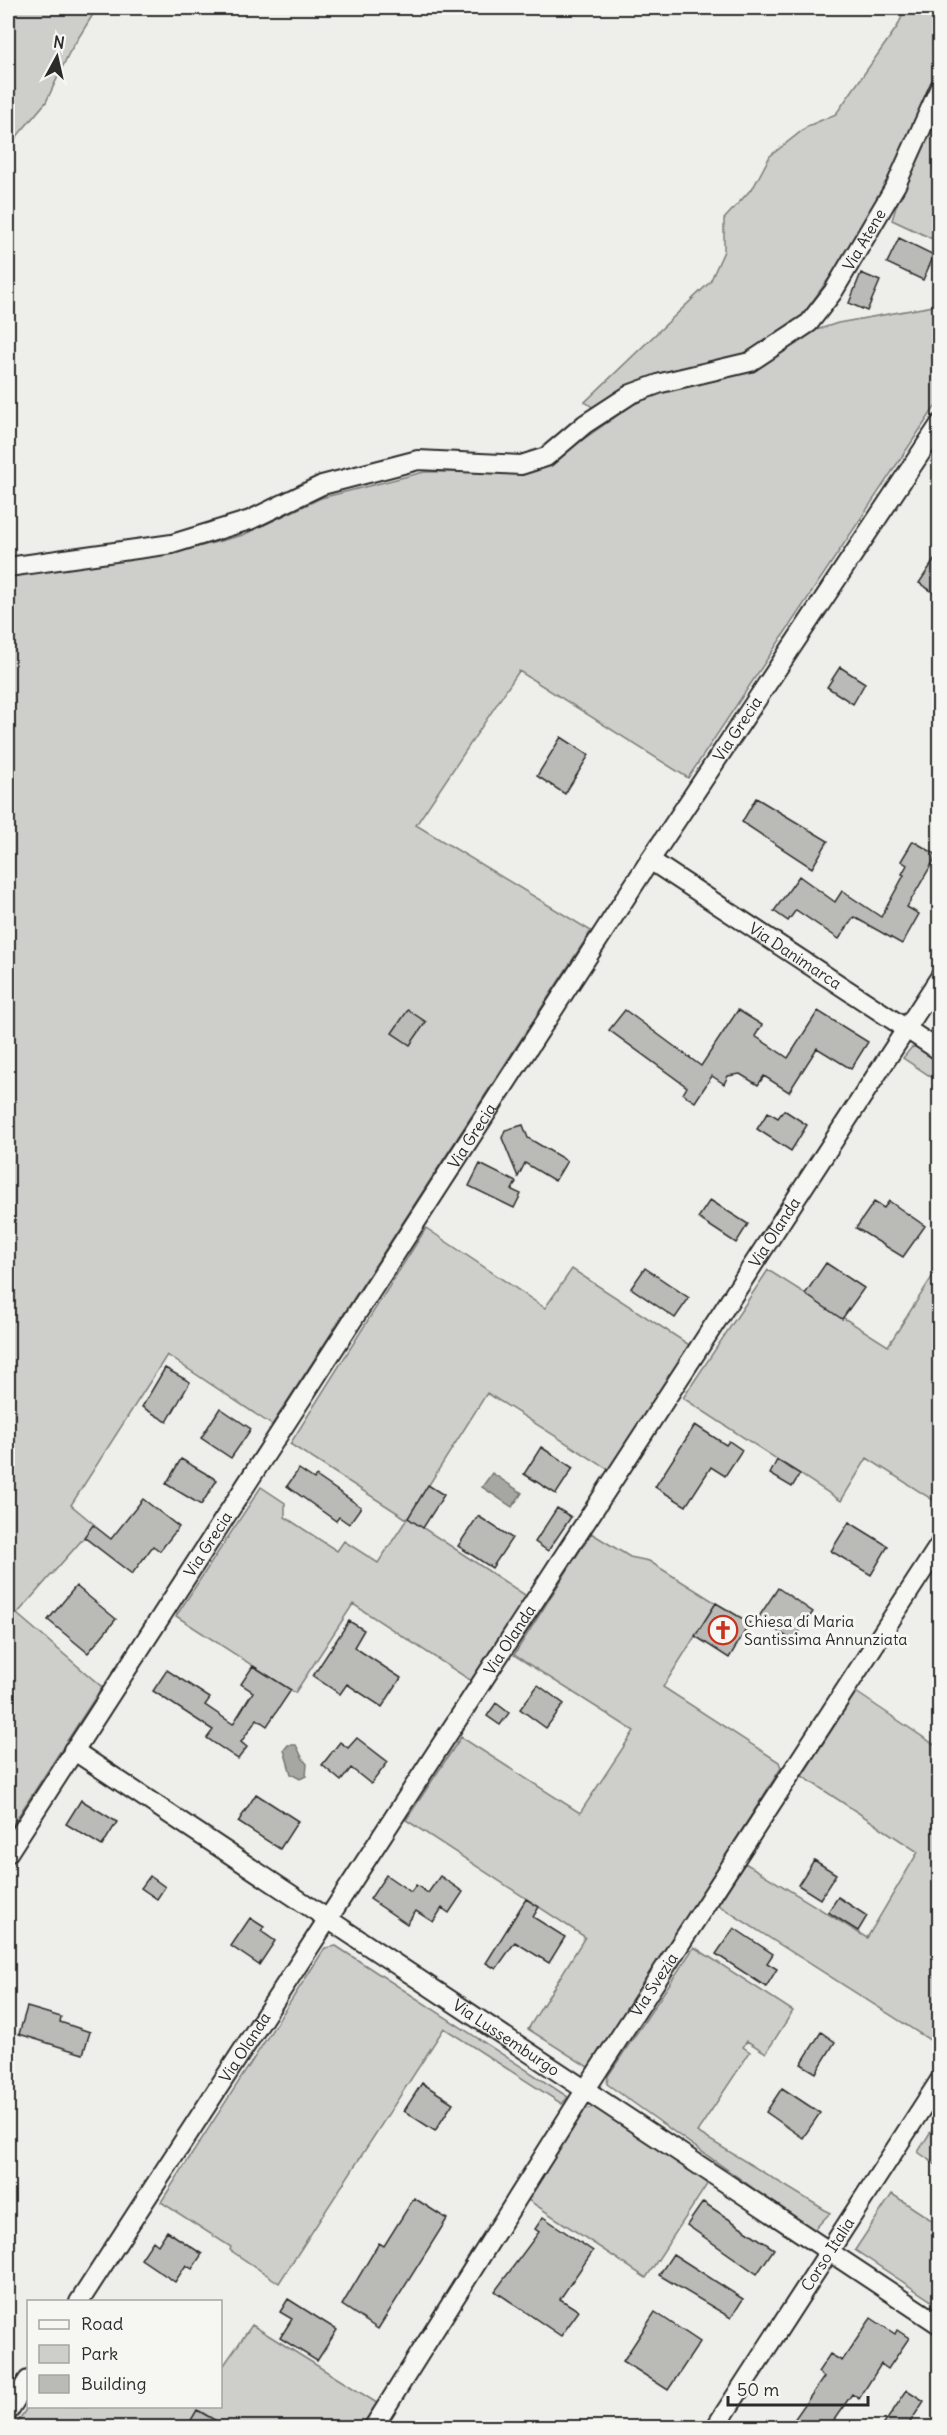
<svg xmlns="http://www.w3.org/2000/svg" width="947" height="2435" viewBox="0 0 947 2435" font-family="Delius,sans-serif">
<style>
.green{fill:#cececa;stroke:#7c7c7a;stroke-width:1.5}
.water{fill:#a6a6a3;stroke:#757573;stroke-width:1.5}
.building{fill:#babab7;stroke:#2b2b2b;stroke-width:1.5}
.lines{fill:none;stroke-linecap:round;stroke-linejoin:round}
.minor-casing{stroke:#2b2b2b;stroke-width:22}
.minor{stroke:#f6f6f2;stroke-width:18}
.labels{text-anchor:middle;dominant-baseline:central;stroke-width:6;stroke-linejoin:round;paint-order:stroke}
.street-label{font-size:16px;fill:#2b2b2b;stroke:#f6f6f2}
.poi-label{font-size:16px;fill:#2b2b2b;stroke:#f6f6f2;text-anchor:start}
</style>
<rect width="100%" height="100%" fill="#eeeeea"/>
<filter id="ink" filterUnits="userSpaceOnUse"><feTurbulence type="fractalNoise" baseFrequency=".0167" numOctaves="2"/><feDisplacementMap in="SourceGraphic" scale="12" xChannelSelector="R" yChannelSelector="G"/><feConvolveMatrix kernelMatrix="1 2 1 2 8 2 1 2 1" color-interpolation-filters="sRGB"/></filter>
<g filter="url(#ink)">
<!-- green -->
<path class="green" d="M8 8H97L69 53 46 102 8 147Z
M906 8H939V74L890 182 842 260 802 316 751 354 652 376 594 408 585 402 710 282 724 251V219L754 186 770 156 808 126 836 114 897 27Z
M939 102V242L892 220 904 181Z
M939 305V401L688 778 519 671 416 825 591 931 272 1425 167 1355 71 1505 95 1525 17 1614 102 1687 8 1832V575L171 554 243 535 321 498 424 472 521 471 549 463 634 404 659 392 758 368 804 334 838 323Z
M916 1046 939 1062V1082L903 1058 911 1048Z
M426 1228 545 1308 572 1269 691 1346 609 1470 487 1393 408 1518 528 1597 473 1682 353 1604 295 1693 176 1616 261 1487 285 1503V1517L337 1551 344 1541 378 1563 407 1519 290 1444Z
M939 1266V1504L867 1458 841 1501 683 1398 768 1270 888 1346Z
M591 1533 630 1557 649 1561 716 1603 663 1687 779 1762 781 1768 591 2069 528 2029 585 1937 406 1820 461 1737 580 1813 634 1731 514 1655Z
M856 1692 939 1748 940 2038 936 2044 718 1905 745 1863 867 1938 918 1852 802 1776Z
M336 1946 568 2097 562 2104 444 2028 279 2283 230 2250 231 2247 161 2202 325 1948Z
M694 1947 793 2011 766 2053 747 2041 743 2047 750 2052 697 2132 830 2213 813 2231 607 2084 608 2076Z
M594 2107 686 2163 708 2183 646 2278 525 2198 579 2111Z
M939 2118 940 2167H939L918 2152Z
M892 2194 939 2225V2306L855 2250Z
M252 2325 377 2403 361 2427H225L200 2411 189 2427 14 2428 28 2406H220L221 2363 224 2365Z"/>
<!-- water -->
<path class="water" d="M492 1473 522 1493 512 1507 482 1487Z
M288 1745H296C300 1752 301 1758 307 1764L306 1776 300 1779 291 1774 284 1750Z"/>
<!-- building -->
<path class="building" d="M899 238 934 255 923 280 887 263Z
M861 273 880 281 867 311 849 303Z
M939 553V596L919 583Z
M840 667 865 683 853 704 827 687Z
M561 737 589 755 565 794 537 776Z
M756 798 828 841 812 868 742 822Z
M913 841 937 855 907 907 919 914 902 944 854 917 839 939 796 910 788 921 774 911 799 876 835 902 842 891 881 917 904 875 902 874 907 865 901 861Z
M408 1010 426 1022 410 1045 392 1033Z
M625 1010 701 1066 738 1010 762 1025 755 1036 788 1058 818 1011 868 1042 851 1069 817 1048 789 1092 764 1076 758 1085 740 1074 728 1076 724 1084 712 1076 695 1102 683 1094 687 1087 609 1030Z
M784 1110 807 1125 791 1151 757 1129 768 1112 778 1118Z
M523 1125 528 1138 567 1161 555 1181 525 1163 518 1177 502 1138 505 1130Z
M480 1164 516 1182 512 1190 521 1194 514 1208 469 1186Z
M710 1200 748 1224 736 1243 698 1218Z
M889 1201 925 1226 903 1257 856 1228 874 1202 884 1208Z
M826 1263 864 1288 842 1319 805 1294Z
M645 1268 689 1298 675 1318 631 1288Z
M165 1368 190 1382 167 1422 142 1407Z
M220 1408 251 1429 231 1458 201 1438Z
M695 1425 726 1445 729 1441 742 1450 725 1476 711 1467 686 1506 655 1487Z
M541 1447 573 1468 556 1494 524 1474Z
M181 1459 217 1480 201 1505 166 1484Z
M777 1460 800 1474 792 1487 770 1474Z
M299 1469 314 1479 316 1476 361 1507 349 1524 339 1517 336 1521 287 1486Z
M428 1485 444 1495 423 1528 408 1518Z
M143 1499 179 1527 160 1551 153 1546 132 1574 84 1537 93 1525 111 1539Z
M557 1508 571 1517 548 1551 535 1542Z
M478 1516 512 1538 492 1568 458 1546Z
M849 1522 888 1546 871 1575 831 1551Z
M76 1586 116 1619 88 1653 48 1620Z
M778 1588 813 1612 793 1641 758 1618Z
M716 1603 750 1623 729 1658 695 1636Z
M349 1621 364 1630 354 1647 401 1678 382 1707 347 1684 340 1694 313 1676Z
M253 1666 291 1690 267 1726 257 1719 241 1742 247 1747 238 1759 207 1738 213 1730 153 1691 167 1670 210 1698 205 1705 233 1724 253 1692 241 1684Z
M538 1685 564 1704 546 1728 520 1709Z
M496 1703 509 1713 500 1725 487 1716Z
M357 1738 388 1762 371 1784 351 1768 341 1781 322 1765 340 1742 348 1748Z
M256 1794 298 1821 280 1849 238 1822Z
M81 1800 117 1822 102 1846 66 1824Z
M814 1860 836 1874 820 1899 798 1885Z
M386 1875 411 1892 416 1885 428 1893 440 1876 463 1892 449 1913 442 1908 433 1922 416 1911 407 1924 370 1899Z
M150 1876 165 1887 157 1899 141 1888Z
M838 1897 867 1916 858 1931 828 1912Z
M526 1899 539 1907 533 1917 565 1937 549 1963 515 1942 496 1969 486 1963Z
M250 1918 264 1927 261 1931 275 1941 259 1965 231 1946Z
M734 1928 773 1954 767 1963 777 1969 766 1987 716 1954Z
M27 2007 61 2017 60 2022 90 2032 83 2054 19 2034Z
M821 2032 835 2042 816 2073 801 2064Z
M422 2083 453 2103 435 2131 404 2111Z
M782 2088 820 2113 803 2138 766 2112Z
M414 2198 447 2219 378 2329 342 2305 379 2243 384 2246Z
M703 2202 774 2249 757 2274 687 2225Z
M543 2217 593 2251 560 2299 579 2311 561 2336 495 2291 539 2232 535 2229Z
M167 2231 202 2254 192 2269 186 2265 175 2282 141 2259 153 2241 158 2245Z
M673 2254 743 2299 731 2318 659 2275Z
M288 2299 337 2330 317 2361 280 2338 292 2319 280 2312Z
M655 2312 700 2342 668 2390 623 2361Z
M871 2318 895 2334 897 2330 909 2338 888 2369 881 2364 859 2399 852 2394 829 2427H789L824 2377 818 2372 830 2354 842 2361Z
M907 2390 924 2401 907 2427H882Z
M197 2410 227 2427H187Z"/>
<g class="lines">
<!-- minor casing -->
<g class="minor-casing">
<g id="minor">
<path id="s1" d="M8 567 172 544 250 520 322 485 418 460 521 465 546 457 585 424 631 394 661 383 750 362 809 323 833 292 896 185 940 87"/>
<path id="s2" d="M650 860 940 1051"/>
<path id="s3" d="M73 1750 940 2325"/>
<path id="s4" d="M8 1853 650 860 940 424"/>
<path id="s5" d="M79 2302 940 977"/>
<path d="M8 2412 28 2380"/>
<path id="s6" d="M373 2428 586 2089 940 1544"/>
<path id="s7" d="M715 2428 940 2080"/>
</g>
</g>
<!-- minor -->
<use href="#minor" class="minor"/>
</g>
</g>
<!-- icons -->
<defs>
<g id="church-ring" transform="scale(1.5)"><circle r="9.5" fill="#f6f6f2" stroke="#c8321e" stroke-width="1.5"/><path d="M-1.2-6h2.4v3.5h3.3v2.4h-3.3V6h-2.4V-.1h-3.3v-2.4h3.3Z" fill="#c8321e"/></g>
</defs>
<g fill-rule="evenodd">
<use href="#church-ring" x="723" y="1630"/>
</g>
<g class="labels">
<!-- street labels -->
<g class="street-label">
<text stroke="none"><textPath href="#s1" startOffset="956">Via Atene</textPath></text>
<text stroke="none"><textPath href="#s4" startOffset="1340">Via Grecia</textPath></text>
<text stroke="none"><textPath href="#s2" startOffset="174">Via Danimarca</textPath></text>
<text stroke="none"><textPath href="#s4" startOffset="854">Via Grecia</textPath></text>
<text stroke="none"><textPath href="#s5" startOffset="1276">Via Olanda</textPath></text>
<text stroke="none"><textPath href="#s4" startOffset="368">Via Grecia</textPath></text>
<text stroke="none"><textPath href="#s5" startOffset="790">Via Olanda</textPath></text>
<text stroke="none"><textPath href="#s6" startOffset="525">Via Svezia</textPath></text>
<text stroke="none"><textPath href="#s3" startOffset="520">Via Lussemburgo</textPath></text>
<text stroke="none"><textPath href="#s5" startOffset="304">Via Olanda</textPath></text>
<text stroke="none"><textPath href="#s7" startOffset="207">Corso Italia</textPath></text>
</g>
<!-- poi labels -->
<g class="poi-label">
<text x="744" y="1621">Chiesa di Maria<tspan x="744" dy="18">Santissima Annunziata</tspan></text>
</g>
</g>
<!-- margin -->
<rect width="947" height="2435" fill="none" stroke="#f6f6f2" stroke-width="30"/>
<rect x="15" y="15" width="917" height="2405" fill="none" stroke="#2b2b2b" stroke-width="2" filter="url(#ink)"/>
<!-- legend -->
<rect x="27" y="2300" width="195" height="108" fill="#f6f6f2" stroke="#a5a5a2" stroke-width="1.5"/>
<rect x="39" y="2320" width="30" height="9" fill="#f6f6f2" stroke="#a5a5a2" stroke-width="1.5"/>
<text x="81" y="2330" font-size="18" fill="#2b2b2b">Road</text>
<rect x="39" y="2345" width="30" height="18" fill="#cececa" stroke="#a5a5a2" stroke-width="1.5"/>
<text x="81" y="2360" font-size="18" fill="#2b2b2b">Park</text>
<rect x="39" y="2375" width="30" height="18" fill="#babab7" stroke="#a5a5a2" stroke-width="1.5"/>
<text x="81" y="2390" font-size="18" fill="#2b2b2b">Building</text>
<!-- north arrow -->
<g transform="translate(57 57) rotate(8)" stroke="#f6f6f2" stroke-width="4.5" paint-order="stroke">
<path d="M0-4.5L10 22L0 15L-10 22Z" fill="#2b2b2b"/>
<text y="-9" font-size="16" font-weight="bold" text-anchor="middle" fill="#2b2b2b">N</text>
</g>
<!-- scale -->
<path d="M728 2396v9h140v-9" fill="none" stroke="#2b2b2b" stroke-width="3"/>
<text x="737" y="2396" font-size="18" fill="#2b2b2b" stroke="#f6f6f2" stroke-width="4.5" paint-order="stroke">50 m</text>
</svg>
